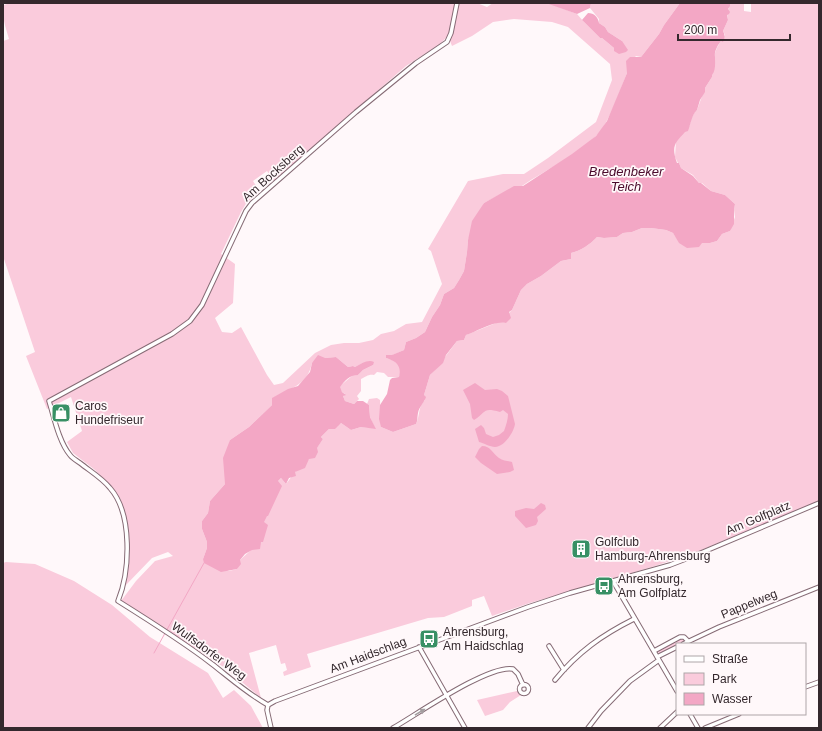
<svg xmlns="http://www.w3.org/2000/svg" width="822" height="731" viewBox="0 0 822 731" font-family="Helvetica,sans-serif">
<style>
.green{fill:#facbdc;fill-rule:evenodd}
.water{fill:#f3a7c5}
.lines{fill:none;stroke-linecap:round;stroke-linejoin:round}
.stream{stroke:#f3a7c5;stroke-width:1}
.street-casing{stroke:#866b75;stroke-width:5.5}
.street{stroke:#fff;stroke-width:3.5}
.oneway{fill:#a49ea0}
.labels{text-anchor:middle;dominant-baseline:central;stroke-width:3.5;stroke-linejoin:round;paint-order:stroke}
.street-label{font-size:12px;fill:#34282d;stroke:#fff8fa}
.poi-label{font-size:12px;fill:#34282d;stroke:#fff8fa;text-anchor:start}
.water-label{font-size:13px;font-style:italic;fill:#4b0a2c;stroke:#fff8fa}
</style>
<rect width="100%" height="100%" fill="#fff8fa"/>
<!-- green -->
<path class="green" d="M10 3H477L487 7 493 3 551 4 577 14 584 22 600 38H602L614 48 622 41 608 32 605 27 599 23V19L590 8 591 3H680L664 25 659 34 641 57 636 56 627 66V73C620 90 612 114 602 129 586 151 545 170 522 186L514 187 484 203 468 240 467 252 464 271 459 280 454 288 444 294 440 305 432 317 425 332 416 338 406 342 404 350 386 358 392 360 400 366 401 372 399 377H388L384 373 377 372 374 375C368 374 366 377 361 379V391L357 396 359 399 354 404 345 401 343 396 345 394 342 392 339 387 353 375H358L363 370 373 365 363 363 355 367 353 366 348 367 336 357 325 358 312 363C307 386 290 388 273 398L272 405 249 427 230 440 225 484 210 501 208 513 202 521V529L207 542V548L203 559 229 571 237 569 240 560 261 541 263 522 278 481 281 478 286 484 295 472 309 459 323 439 321 437 329 429 341 423 351 430 361 427 375 428 370 417 369 405 367 404 369 399 377 398 380 400 381 427 393 432 416 424C420 416 418 406 425 400L424 395 430 375 436 369 457 341 464 340 466 335 501 321 512 310 521 290 527 284 541 276 561 261 571 259V253C580 251 591 244 597 237L604 238 617 237 623 233 632 232 642 228H651L666 230 673 233 680 243H710L717 241 722 234 730 231 735 217 734 210 735 204 725 195 711 191 702 183H699L693 175 681 168 679 163H678L675 157 676 141 690 125C690 121 693 113 697 110L705 88 712 77 711 75C717 66 713 61 715 53 717 46 721 41 725 35L723 31 728 20 727 14 730 3H744V11L751 12V3H819V501L694 553 655 566 530 603 492 616 484 596 472 600V606L444 617 428 618 307 654 311 667 284 676 283 672 287 670 285 663 281 664 276 645 249 653 261 698 225 668 121 601 136 581 155 561 173 556 168 552 152 558 125 586 128 525 120 498 95 470 73 453 67 442 82 431 71 397 47 409 26 356 35 352 3 256V41L9 39C6 28 1 16 4 5ZM514 19 552 22 568 27 610 64 612 80 596 122 548 158 524 174H503L468 181 428 249 431 251 442 284 422 322 406 324 394 331 381 334 373 340 359 343H344L331 345 315 353 283 383 274 385 267 375 241 327 232 333 222 332 215 318 233 303 235 264 221 254 241 212 247 202 260 192 253 181 267 171 274 181 406 66 440 44 448 36 452 46 472 36 493 22Z
M6 562 35 564 74 581 112 605 150 637 208 673 223 698 234 690 251 706 263 728H3V563Z
M682 637 685 640 659 654 658 652V650Z
M517 691 521 695 510 702 503 710 485 716 477 700Z"/>
<!-- water -->
<path class="water" d="M546 3H591L590 8 577 14Z
M680 3H730V6L728 9 730 12 729 14 727 15 728 20 723 31C725 35 725 38 723 42L721 41C718 45 714 51 715 57 715 63 716 70 712 75V77L705 88V92L700 100 697 110C691 116 691 124 688 131L685 132C675 143 671 146 677 163H679L681 168 693 176 699 183H701L711 191 725 195 735 204 734 210V224L730 231 722 234 717 241 710 243H702L699 247 687 248 679 243 673 233 666 230 651 228H642L632 232 623 233 617 237 604 238 597 237C591 244 580 251 571 253V259L561 261 541 276 527 284 521 290 512 310 509 312 511 318 506 323C495 320 476 332 466 335L464 340 457 341 446 355 443 363 430 375 424 395 426 397C424 403 419 407 418 413 417 418 418 420 416 424L393 432 381 427 379 419 380 405 387 394 390 380 392 378 399 377C402 366 396 361 386 358V355H392L404 350 406 342 416 338 425 332 432 317 440 305 444 294 454 288 459 280 464 271 467 252 468 240 472 221 484 203 514 186H523L572 154 596 136 607 121 627 73 626 61 630 57H641L659 34 664 25Z
M588 13C594 13 598 17 599 23L605 27 608 32 622 41 628 50 626 52 619 54 614 51V48L602 38H600L582 20Z
M318 355 325 358 336 357 348 367 353 366 355 367C361 364 368 359 374 362L373 365 363 370 358 375C349 375 345 381 340 387L342 392 346 395 343 396 345 401 354 404 357 401H363L369 405 370 417 376 429 361 427 351 430 341 423 335 429H329L321 437 323 439 317 448 318 452 315 458 309 459 305 468 295 472 296 476 289 478 286 484 281 478 278 481 282 486 268 516H267L264 522 268 525 263 542H261L260 549 252 550 245 554 240 560 241 564 237 569 221 572 204 563 203 559 207 548V542L202 529V521L208 513 210 501 225 484 223 458 230 440 249 427 272 405V398L288 389 298 386 310 372 312 363Z
M475 383 485 390 497 389 502 391 508 396 515 424C514 432 504 447 495 447 490 447 484 443 479 442L475 429 481 425 484 428 486 434 493 437 499 435 504 431C506 425 508 420 508 414L503 410 500 412C482 407 487 412 474 420L472 418 470 404 463 390Z
M482 446C491 446 492 453 499 458 503 461 508 461 512 462L514 470 510 472 497 474 481 463 475 457 479 449Z
M541 503 545 505 546 509 537 517 538 521 536 525 526 528 515 516V511L526 508 534 509Z"/>
<g class="lines">
<!-- stream -->
<path class="stream" d="M154 653 204 563"/>
<!-- street casing -->
<g class="street-casing">
<path id="street" d="M613 581 677 691
M683 644 719 627 819 587
M549 646 564 670
M419 647 465 728
M654 651 680 637H684L688 641
M657 657 677 647
M555 680C578 652 602 635 634 619
M519.5 689a4.5 4.5 0 1 1 9 0a4.5 4.5 0 1 1-9 0Z
M805 687 819 682
M268 705C248 694 230 678 212 664 182 641 150 621 118 601 130 571 133 514 110 488 102 478 90 471 80 463 77 461 72 458 70 455 59 442 54 417 49 401L172 334 190 321 202 305 246 211 252 203 356 112 416 63 447 42 451 33 457 3
M268 705 275 701 528 607 570 593 670 565 696 555 819 503
M268 705 267 710 271 728
M690 714 698 728
M393 728C416 715 489 664 513 669L518 674 523 685
M588 728 601 711 630 681 659 660
M660 728 677 712
M705 728 739 714"/>
</g>
<!-- street -->
<use href="#street" class="street"/>
</g>
<!-- one-way arrows -->
<defs><path id="oneway-solid" d="M-6-.8H1V-3.2L6.5 0L1 3.2V.8H-6Z"/></defs>
<use class="oneway" href="#oneway-solid" transform="translate(420 712) rotate(-31)"/>
<!-- icons -->
<defs>
<g id="shop-square" transform="scale(1)"><rect x="-9" y="-9" width="18" height="18" rx="4" fill="#389065" stroke="#fff8fa"/><path d="M-5-2.5h2.3a2.7 3.5 0 0 1 5.4 0H5L5.5 6h-11ZM-1.5-2.5h3a1.5 2.3 0 0 0-3 0Z" fill="#fff"/></g>
<g id="building-square" transform="scale(1)"><rect x="-9" y="-9" width="18" height="18" rx="4" fill="#389065" stroke="#fff8fa"/><path d="M-4-6H4V6H1V3H-1V6H-4ZM-2.5-4.3h1.7v1.8h-1.7ZM.8-4.3h1.7v1.8H.8ZM-2.5-1h1.7V.8h-1.7ZM.8-1h1.7V.8H.8Z" fill="#fff"/></g>
<g id="bus-square" transform="scale(1)"><rect x="-9" y="-9" width="18" height="18" rx="4" fill="#389065" stroke="#fff8fa"/><path d="M-5-6H5V4H4V6H2V4H-2V6H-4V4H-5ZM-3.5-4V0h7V-4ZM-3.5 1.2v1.5H-2V1.2ZM2 1.2v1.5H3.5V1.2Z" fill="#fff"/></g>
</defs>
<g fill-rule="evenodd">
<use href="#shop-square" x="61" y="413"/>
<use href="#building-square" x="581" y="549"/>
<use href="#bus-square" x="604" y="586"/>
<use href="#bus-square" x="429" y="639"/>
</g>
<g class="labels">
<!-- street labels -->
<g class="street-label">
<text transform="translate(273 173) rotate(-42)">Am Bocksberg</text>
<text transform="translate(758 518) rotate(-23)">Am Golfplatz</text>
<text transform="translate(749 604) rotate(-22)">Pappelweg</text>
<text transform="translate(209 651) rotate(36)">Wulfsdorfer Weg</text>
<text transform="translate(368 655) rotate(-21)">Am Haidschlag</text>
</g>
<!-- poi labels -->
<g class="poi-label">
<text x="75" y="406">Caros<tspan x="75" dy="14">Hundefriseur</tspan></text>
<text x="595" y="542">Golfclub<tspan x="595" dy="14">Hamburg-Ahrensburg</tspan></text>
<text x="618" y="579">Ahrensburg,<tspan x="618" dy="14">Am Golfplatz</tspan></text>
<text x="443" y="632">Ahrensburg,<tspan x="443" dy="14">Am Haidschlag</tspan></text>
</g>
<!-- water labels -->
<g class="water-label">
<text x="626" y="171">Bredenbeker<tspan x="626" dy="15">Teich</tspan></text>
</g>
</g>
<!-- border -->
<rect width="822" height="731" fill="none" stroke="#34282d" stroke-width="8"/>
<!-- legend -->
<rect x="676" y="643" width="130" height="72" fill="#fff8fa" stroke="#aea5a8"/>
<rect x="684" y="656" width="20" height="6" fill="#ffffff" stroke="#aea5a8"/>
<text x="712" y="663" font-size="12" fill="#34282d">Straße</text>
<rect x="684" y="673" width="20" height="12" fill="#facbdc" stroke="#aea5a8"/>
<text x="712" y="683" font-size="12" fill="#34282d">Park</text>
<rect x="684" y="693" width="20" height="12" fill="#f3a7c5" stroke="#aea5a8"/>
<text x="712" y="703" font-size="12" fill="#34282d">Wasser</text>
<!-- scale -->
<path d="M678 34v6h112v-6" fill="none" stroke="#34282d" stroke-width="2"/>
<text x="684" y="34" font-size="12" fill="#34282d" stroke="#fff8fa" stroke-width="3" paint-order="stroke">200 m</text>
</svg>
